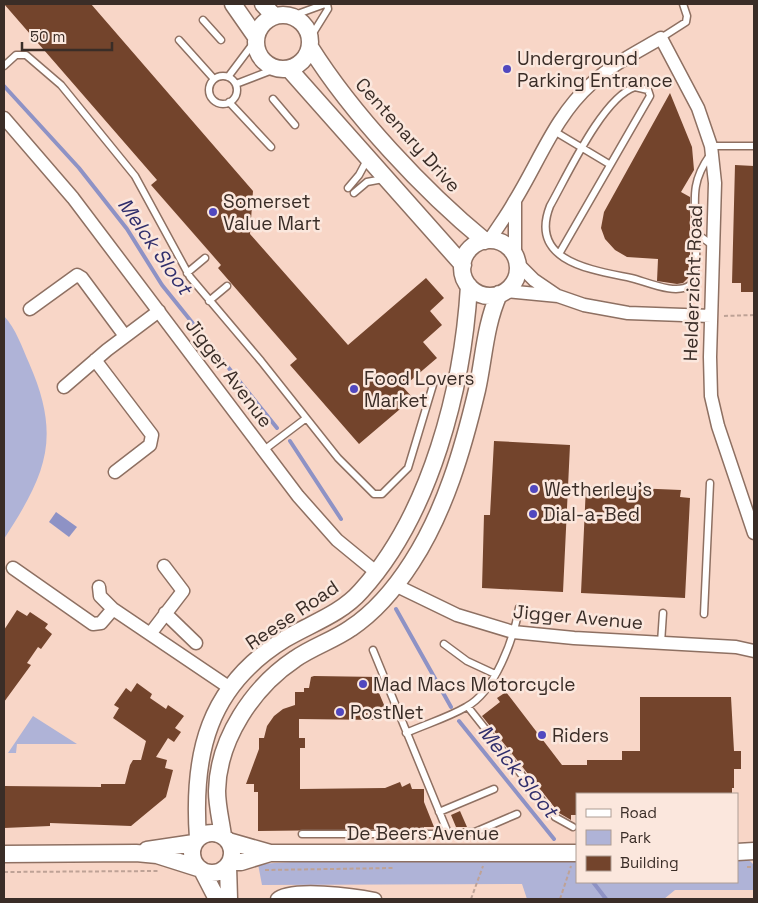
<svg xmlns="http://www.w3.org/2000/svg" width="758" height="903" viewBox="0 0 758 903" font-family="'Space Grotesk',sans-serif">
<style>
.green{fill:#afb3d7}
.water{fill:#8e92c5}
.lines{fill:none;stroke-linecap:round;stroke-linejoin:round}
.stream{stroke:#8e92c5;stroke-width:4}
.building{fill:#73442c}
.service-casing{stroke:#8e7062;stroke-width:9}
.minor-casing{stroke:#8e7062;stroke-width:15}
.tertiary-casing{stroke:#8e7062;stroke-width:19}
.path{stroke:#bea296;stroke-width:2;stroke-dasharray:4 2.5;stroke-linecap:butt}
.service{stroke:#fff;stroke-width:6}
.minor{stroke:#fff;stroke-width:12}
.tertiary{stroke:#fff;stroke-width:16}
.poi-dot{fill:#5148bf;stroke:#fbe7dd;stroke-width:2}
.labels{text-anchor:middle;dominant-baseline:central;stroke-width:5;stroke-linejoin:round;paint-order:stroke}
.poi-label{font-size:19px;fill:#3a2d27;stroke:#fbe7dd;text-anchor:start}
.street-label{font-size:19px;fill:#3a2d27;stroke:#fbe7dd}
.water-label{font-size:20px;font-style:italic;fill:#302e6c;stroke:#fbe7dd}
</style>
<rect width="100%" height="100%" fill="#f8d6c7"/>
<!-- green -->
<path class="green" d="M4 316C16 329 22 347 29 363 62 438 46 474 4 539Z
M33 716 77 744H17L16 753H8Z
M737 859H748L754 865V890H675L664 899H527L522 884 262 885 258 864 326 860H577V882H737Z"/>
<!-- water -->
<path class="water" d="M56 512 77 527 69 537 49 522Z"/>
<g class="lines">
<!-- stream -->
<path class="stream" d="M4 86 79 168 127 229 162 285 277 428
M290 441 341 519
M396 609 451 707
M459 721 554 839
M593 882 606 899"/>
</g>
<!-- building -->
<path class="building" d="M4 4H91L253 191 250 234 348 345 426 278 444 298 430 311 442 325 423 342 437 358 403 387 413 398 359 444 290 365 297 359 218 268 221 265 151 185 157 180Z
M670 93 692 147 694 170 681 192 690 197V267L688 278 683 283 677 284 657 281 658 259 627 257 615 250 605 239 601 228 604 212Z
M735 165 754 166V292H741V283H732Z
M494 441 570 445 563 592 482 588 484 515H490Z
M586 486 681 490 680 497 690 498 685 598 581 593Z
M17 610 27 616 30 612 48 624 45 628 52 634 41 649 38 647 27 663 31 665 4 702V630Z
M314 676 379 677V693L387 712H379L378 720 299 719V738H305V748H300V789L385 788 400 782 402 787 410 783 412 789H424V802L434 827H424V829L258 831V792H254V784H246L259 749V738H264L267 726 274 716 283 709 295 705V692H304V688H309L311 677Z
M137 683 152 694 150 698 166 709 168 705 184 716 175 728 181 732 174 742 168 738 156 757 167 760 165 768 173 770 166 797 131 826 50 823V826L4 828V786L101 787V784H125L130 765 133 760H141L146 741 113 718 119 708 114 705 126 688 131 692Z
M506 692 562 765H587V760H622V751H640V697H731L734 751H741V769H734V788H732V794H577V815H571V820L559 813 482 716 500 702 497 698Z
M460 811 467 827H456L451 815Z"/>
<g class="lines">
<!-- service casing -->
<g class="service-casing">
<path id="service" d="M292 16 325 4
M203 20 221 40
M310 38 328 9 327 4
M661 38 686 22 687 16 683 4
M179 40 214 79
M4 66 16 55H26L61 85 135 176 190 277 261 361 338 458 374 494H382L408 468 433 385
M209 90a14 14 0 1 1 28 0a14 14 0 1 1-28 0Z
M228 77 255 41
M236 84 275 69
M273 99 295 125
M229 102 271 147
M554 131 609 164
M711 146H754
M710 155C690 183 695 200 696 233L712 245
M348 188 359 175 367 160
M354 193 367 182 383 179
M559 254 650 96 648 90 635 87C603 97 567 176 550 206 528 262 593 270 631 278 645 281 676 296 690 285 698 277 696 244 696 233
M187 273 205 258
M209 301 227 286
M264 450 305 419
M704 614 710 483
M661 643 663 613
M444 644 467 661 495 674
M373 650 448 833
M468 707 555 817 573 827
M406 733C426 724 447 718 466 707 495 692 514 638 519 608
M439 812 494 789
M302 834H432L475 832 517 814"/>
</g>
<!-- minor casing -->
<g class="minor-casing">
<path id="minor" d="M4 118 73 198 298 496 337 540 376 572
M489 241C497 228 507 215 514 202 539 162 555 116 591 84 611 65 637 52 661 38L698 108 711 146 715 183 710 357 711 396 718 426 754 533
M515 255V202
M518 264 534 280 556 295
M506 291 558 296 584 305 628 313 711 316
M30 309 77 275 82 278 125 336
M95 360 152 435 150 445 115 472
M64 387 107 350 159 311
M164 566 183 591 150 634 230 688
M13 568 93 624 101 623 113 609 150 634
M395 585 457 615 513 632 574 638 736 647 754 651
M99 587 100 596 113 609
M165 613 196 643
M277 899C290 886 356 895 375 899"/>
</g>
<!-- tertiary casing -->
<g class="tertiary-casing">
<path id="tertiary" d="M233 4 256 37
M263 4 274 16
M256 42a27 27 0 1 1 54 0a27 27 0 1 1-54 0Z
M310 47C352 114 424 191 485 241
M289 69 463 265
M462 268a28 28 0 1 1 56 0a28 28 0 1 1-56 0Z
M192 853a20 20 0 1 1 40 0a20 20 0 1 1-40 0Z
M223 836C221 821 217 806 217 791 218 739 253 687 295 659 312 647 334 640 351 628 375 612 396 587 412 562 445 511 463 449 477 390 484 358 485 325 499 294
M198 838C192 754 208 686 285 639 310 624 341 614 361 591 431 514 463 387 469 286
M228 841 270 853H577
M147 850 194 843
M737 852 754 851
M4 854 136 853 157 855 198 868
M230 862H241L270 853
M228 866 229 899
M203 872 217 899"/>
</g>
<!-- path -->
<path class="path" d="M724 316 754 315
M747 867H754
M265 870 393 868
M4 872 158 871
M471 899 483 866
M560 899 571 866"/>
<!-- service -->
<use href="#service" class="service"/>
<!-- minor -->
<use href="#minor" class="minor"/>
<!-- tertiary -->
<use href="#tertiary" class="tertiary"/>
</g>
<!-- markers -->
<g class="poi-dot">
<circle cx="507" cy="69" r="5"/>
<circle cx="213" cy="212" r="5"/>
<circle cx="354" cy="389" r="5"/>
<circle cx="534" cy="489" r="5"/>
<circle cx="533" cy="514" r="5"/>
<circle cx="363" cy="684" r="5"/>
<circle cx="340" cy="712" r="5"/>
<circle cx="542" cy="735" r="5"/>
</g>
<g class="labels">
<!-- poi labels -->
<g class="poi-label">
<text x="517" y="58">Underground<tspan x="517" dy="22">Parking Entrance</tspan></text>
<text x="223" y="201">Somerset<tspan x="223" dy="22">Value Mart</tspan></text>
<text x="364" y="378">Food Lovers<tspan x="364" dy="22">Market</tspan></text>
<text x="544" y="489">Wetherley's</text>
<text x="543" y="514">Dial-a-Bed</text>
<text x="373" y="684">Mad Macs Motorcycle</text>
<text x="350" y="712">PostNet</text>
<text x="552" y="735">Riders</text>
</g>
<!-- street labels -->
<g class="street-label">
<text transform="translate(408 135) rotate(48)">Centenary Drive</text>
<text transform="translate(693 283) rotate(-88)">Helderzicht Road</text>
<text transform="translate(229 373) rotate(53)">Jigger Avenue</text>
<text transform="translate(292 615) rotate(-34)">Reese Road</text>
<text transform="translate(578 617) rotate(5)">Jigger Avenue</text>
<text x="423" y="833">De Beers Avenue</text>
</g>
<!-- water labels -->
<g class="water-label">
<text transform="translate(155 246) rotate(55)">Melck Sloot</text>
<text transform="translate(518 771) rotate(51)">Melck Sloot</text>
</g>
</g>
<!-- border -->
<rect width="758" height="903" fill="none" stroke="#3a2d27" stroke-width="10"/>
<!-- legend -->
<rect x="576" y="793" width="162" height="90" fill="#fbe7dd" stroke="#ae9d94"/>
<rect x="586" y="809" width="25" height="8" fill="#ffffff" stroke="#ae9d94"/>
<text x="620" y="818" font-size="15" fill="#3a2d27">Road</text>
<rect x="586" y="830" width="25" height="15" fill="#afb3d7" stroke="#ae9d94"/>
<text x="620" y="843" font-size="15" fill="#3a2d27">Park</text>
<rect x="586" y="856" width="25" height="15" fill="#73442c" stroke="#ae9d94"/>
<text x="620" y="868" font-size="15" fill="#3a2d27">Building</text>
<!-- scale -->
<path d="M22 42v8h90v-8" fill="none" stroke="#3a2d27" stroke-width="2.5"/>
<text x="30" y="42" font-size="15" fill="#3a2d27" stroke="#fbe7dd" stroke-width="4" paint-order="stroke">50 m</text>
</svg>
